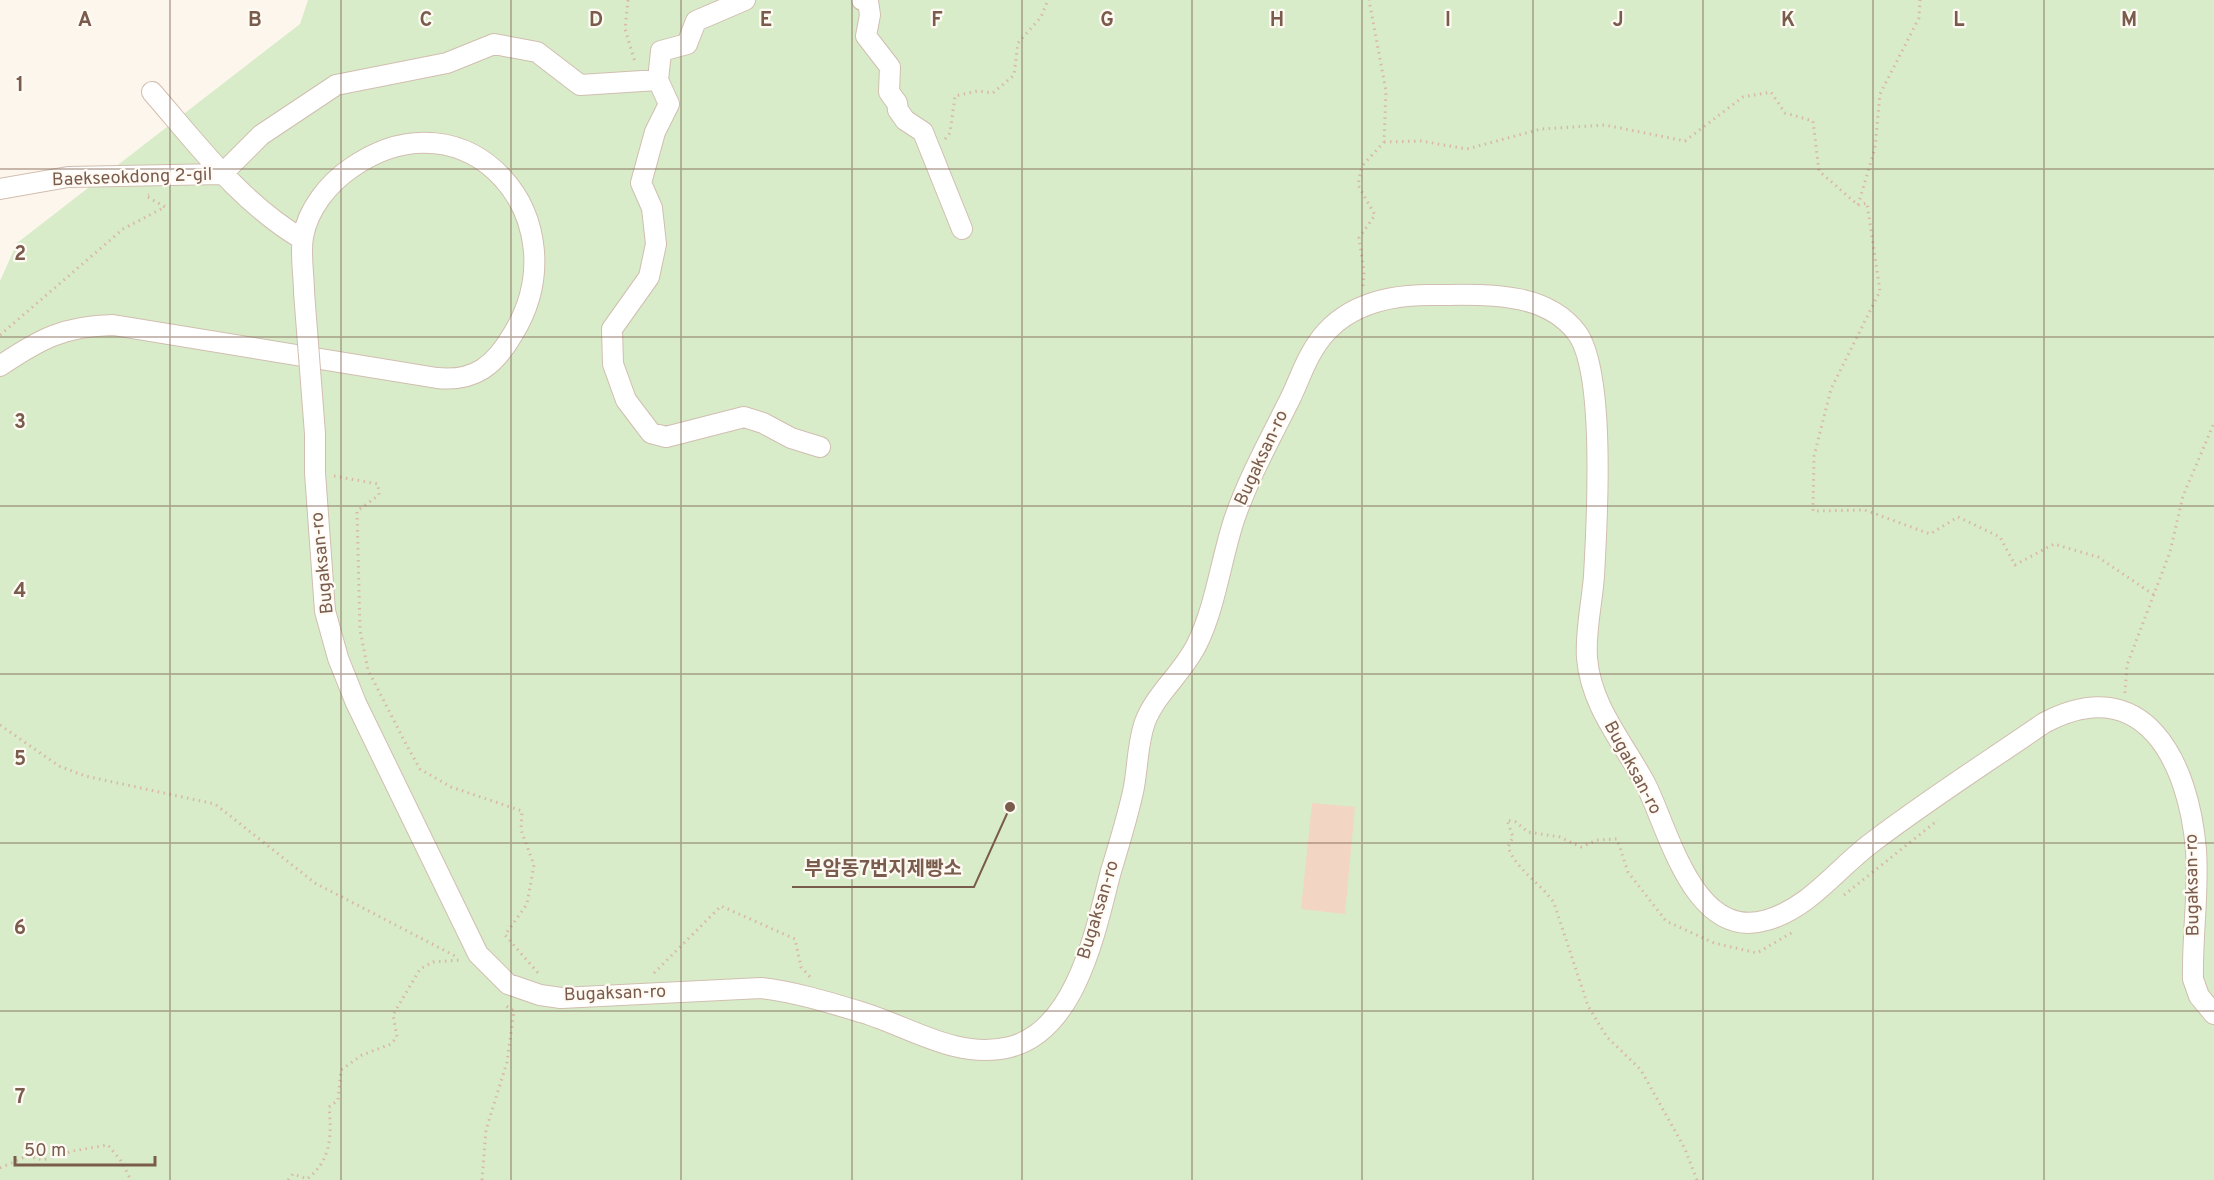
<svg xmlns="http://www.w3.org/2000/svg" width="2214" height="1180" viewBox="0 0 2214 1180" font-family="Overpass,'Noto Sans KR',sans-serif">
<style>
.green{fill:#d8ecc9}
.building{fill:#f3d5c3}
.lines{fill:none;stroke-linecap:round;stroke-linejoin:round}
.minor-casing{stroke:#d1beb0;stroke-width:22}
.path{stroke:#d9b8a5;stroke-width:3;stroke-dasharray:1.5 4.5;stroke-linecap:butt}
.minor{stroke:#fff;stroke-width:20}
.minor-bridge-casing{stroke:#d1beb0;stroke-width:22;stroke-linecap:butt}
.minor-bridge{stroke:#fff;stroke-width:20}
.grid{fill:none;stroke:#7a5c4d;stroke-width:1.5;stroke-opacity:0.55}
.labels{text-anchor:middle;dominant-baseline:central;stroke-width:4.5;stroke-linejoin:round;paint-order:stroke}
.street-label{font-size:18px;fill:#7a5c4d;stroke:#fffaf3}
.grid-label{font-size:20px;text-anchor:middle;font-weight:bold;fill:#7a5c4d;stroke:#fffaf3;stroke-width:4.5;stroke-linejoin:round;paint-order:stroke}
.leader{fill:none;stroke:#7a5c4d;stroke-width:2}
.callout-dot{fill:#7a5c4d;stroke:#fffaf3;stroke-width:2}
.callout-label{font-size:20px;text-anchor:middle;font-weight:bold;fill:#7a5c4d;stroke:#fffaf3;stroke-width:4.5;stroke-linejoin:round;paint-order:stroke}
</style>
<rect width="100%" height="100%" fill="#fdf6ec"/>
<!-- green -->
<path class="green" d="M308 0H2214V1180H0V281L17 243 300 24Z"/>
<!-- building -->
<path class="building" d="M1312 803 1355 807 1345 914 1301 909Z"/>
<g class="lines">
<!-- minor casing -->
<g class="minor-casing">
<path id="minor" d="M862 0 868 1 870 15 866 36 890 67 889 92 897 103 898 110 905 120 923 132 962 229
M658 80 661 51 687 44 696 21 745 0
M152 92C198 145 241 203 302 239
M0 189 68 177 222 174 261 135 336 85 447 63 494 44 537 52 580 85 658 80 669 104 655 132 641 183 652 208 656 244 649 277 612 329 613 364 626 400 651 433 666 437 744 417 763 423 791 438 820 447
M0 366C40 339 64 326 113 325L437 378C475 382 495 365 513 334 583 220 468 86 351 168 328 184 308 209 303 237 300 254 304 275 304 292
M315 434V473L325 611 338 658 356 703 478 954 508 984 540 995 561 998 761 988C796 992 831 1003 864 1013 912 1028 958 1060 1010 1047 1077 1030 1096 928 1111 871 1119 845 1127 818 1133 792 1138 769 1137 744 1145 722 1156 693 1183 673 1197 644 1215 608 1221 560 1234 520 1248 479 1269 441 1288 403 1297 386 1303 366 1313 350 1339 305 1387 294 1435 295 1483 295 1545 290 1577 333 1606 373 1597 523 1594 576 1592 603 1585 632 1587 658 1591 707 1624 743 1646 785 1669 831 1694 942 1767 920 1809 908 1837 869 1870 844 1926 801 1986 763 2044 723 2145 669 2189 764 2196 850 2199 892 2192 936 2193 979L2199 996 2214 1014"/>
</g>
<!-- path -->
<path class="path" d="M628 0 625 29 635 62
M945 139 950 133 955 96 978 91 993 93 1014 75 1018 43 1041 17 1048 0
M1384 142 1421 141 1467 149 1541 129 1605 125 1685 141 1743 97 1771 92 1785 113 1813 121 1819 171 1858 205
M1858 205 1867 203 1880 291 1831 389 1814 456 1813 511 1865 510 1930 534 1958 517 2000 537 2015 565 2054 544 2098 557 2154 595
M1858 205 1875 148 1880 94 1919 18 1920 0
M1363 286 1364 271 1359 238 1375 215 1358 185 1362 166 1384 142 1386 91 1369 0
M0 335 123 229 165 207 146 196 149 195
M334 476 378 484 379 495 357 511 360 630 368 670 407 746 420 769 451 787 522 811 521 830 534 865 527 904 505 935 539 974
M2125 693 2127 665 2170 552 2183 496 2214 423
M0 725 59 766 85 776 215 804 315 883 457 957
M1844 895 1938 820
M654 973 721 906 795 939 801 967 812 979
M0 1168 27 1156 43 1160 73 1151 108 1145 121 1161 131 1180
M288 1180 293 1174 307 1179C331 1161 332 1135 329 1107L338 1100 341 1070 362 1055 391 1044 397 1037 393 1015 420 969 433 962 461 960
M482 1180 486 1130 507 1062 514 1011 503 1004
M1697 1180 1685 1149 1641 1070 1607 1037 1588 1006 1554 903C1540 882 1517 871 1508 847L1513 837 1507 820 1516 822 1528 832 1560 837 1581 847 1597 840 1617 839 1628 872 1666 921 1714 943 1757 953 1793 932"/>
<!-- minor -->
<use href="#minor" class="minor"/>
<!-- minor-bridge casing -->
<g class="minor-bridge-casing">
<path id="minor-bridge" d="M304 292 315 434"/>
</g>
<!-- minor-bridge -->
<use href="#minor-bridge" class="minor-bridge"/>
</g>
<!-- grid -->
<path class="grid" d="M170 0V1180M341 0V1180M511 0V1180M681 0V1180M852 0V1180M1022 0V1180M1192 0V1180M1362 0V1180M1533 0V1180M1703 0V1180M1873 0V1180M2044 0V1180M0 169H2214M0 337H2214M0 506H2214M0 674H2214M0 843H2214M0 1011H2214"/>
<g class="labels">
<!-- street labels -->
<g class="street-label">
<text transform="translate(132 178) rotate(-2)">Baekseokdong 2-gil</text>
<text transform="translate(1262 458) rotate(-65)">Bugaksan-ro</text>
<text transform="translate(323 563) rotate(-96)">Bugaksan-ro</text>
<text transform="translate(1632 768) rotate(62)">Bugaksan-ro</text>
<text transform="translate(2193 885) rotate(-91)">Bugaksan-ro</text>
<text transform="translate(1099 910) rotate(-73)">Bugaksan-ro</text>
<text transform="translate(615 994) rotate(-2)">Bugaksan-ro</text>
</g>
</g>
<g class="grid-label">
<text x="85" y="26">A</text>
<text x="255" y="26">B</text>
<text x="426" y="26">C</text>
<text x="596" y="26">D</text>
<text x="766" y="26">E</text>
<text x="937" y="26">F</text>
<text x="1107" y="26">G</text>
<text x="1277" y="26">H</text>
<text x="1448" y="26">I</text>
<text x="1618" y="26">J</text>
<text x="1788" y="26">K</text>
<text x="1959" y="26">L</text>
<text x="2129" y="26">M</text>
<text x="20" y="91">1</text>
<text x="20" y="260">2</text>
<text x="20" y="428">3</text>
<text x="20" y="597">4</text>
<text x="20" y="765">5</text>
<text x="20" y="934">6</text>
<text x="20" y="1103">7</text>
</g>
<!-- callouts -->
<path class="leader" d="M1010 807L974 887H792"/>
<circle class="callout-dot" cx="1010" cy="807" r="6"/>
<g class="callout-label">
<text x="883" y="875">부암동7번지제빵소</text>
</g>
<!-- scale -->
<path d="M15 1156v9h140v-9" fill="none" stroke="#7a5c4d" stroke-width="3"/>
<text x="24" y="1156" font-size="18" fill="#7a5c4d" stroke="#fffaf3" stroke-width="4.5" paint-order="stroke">50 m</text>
</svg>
